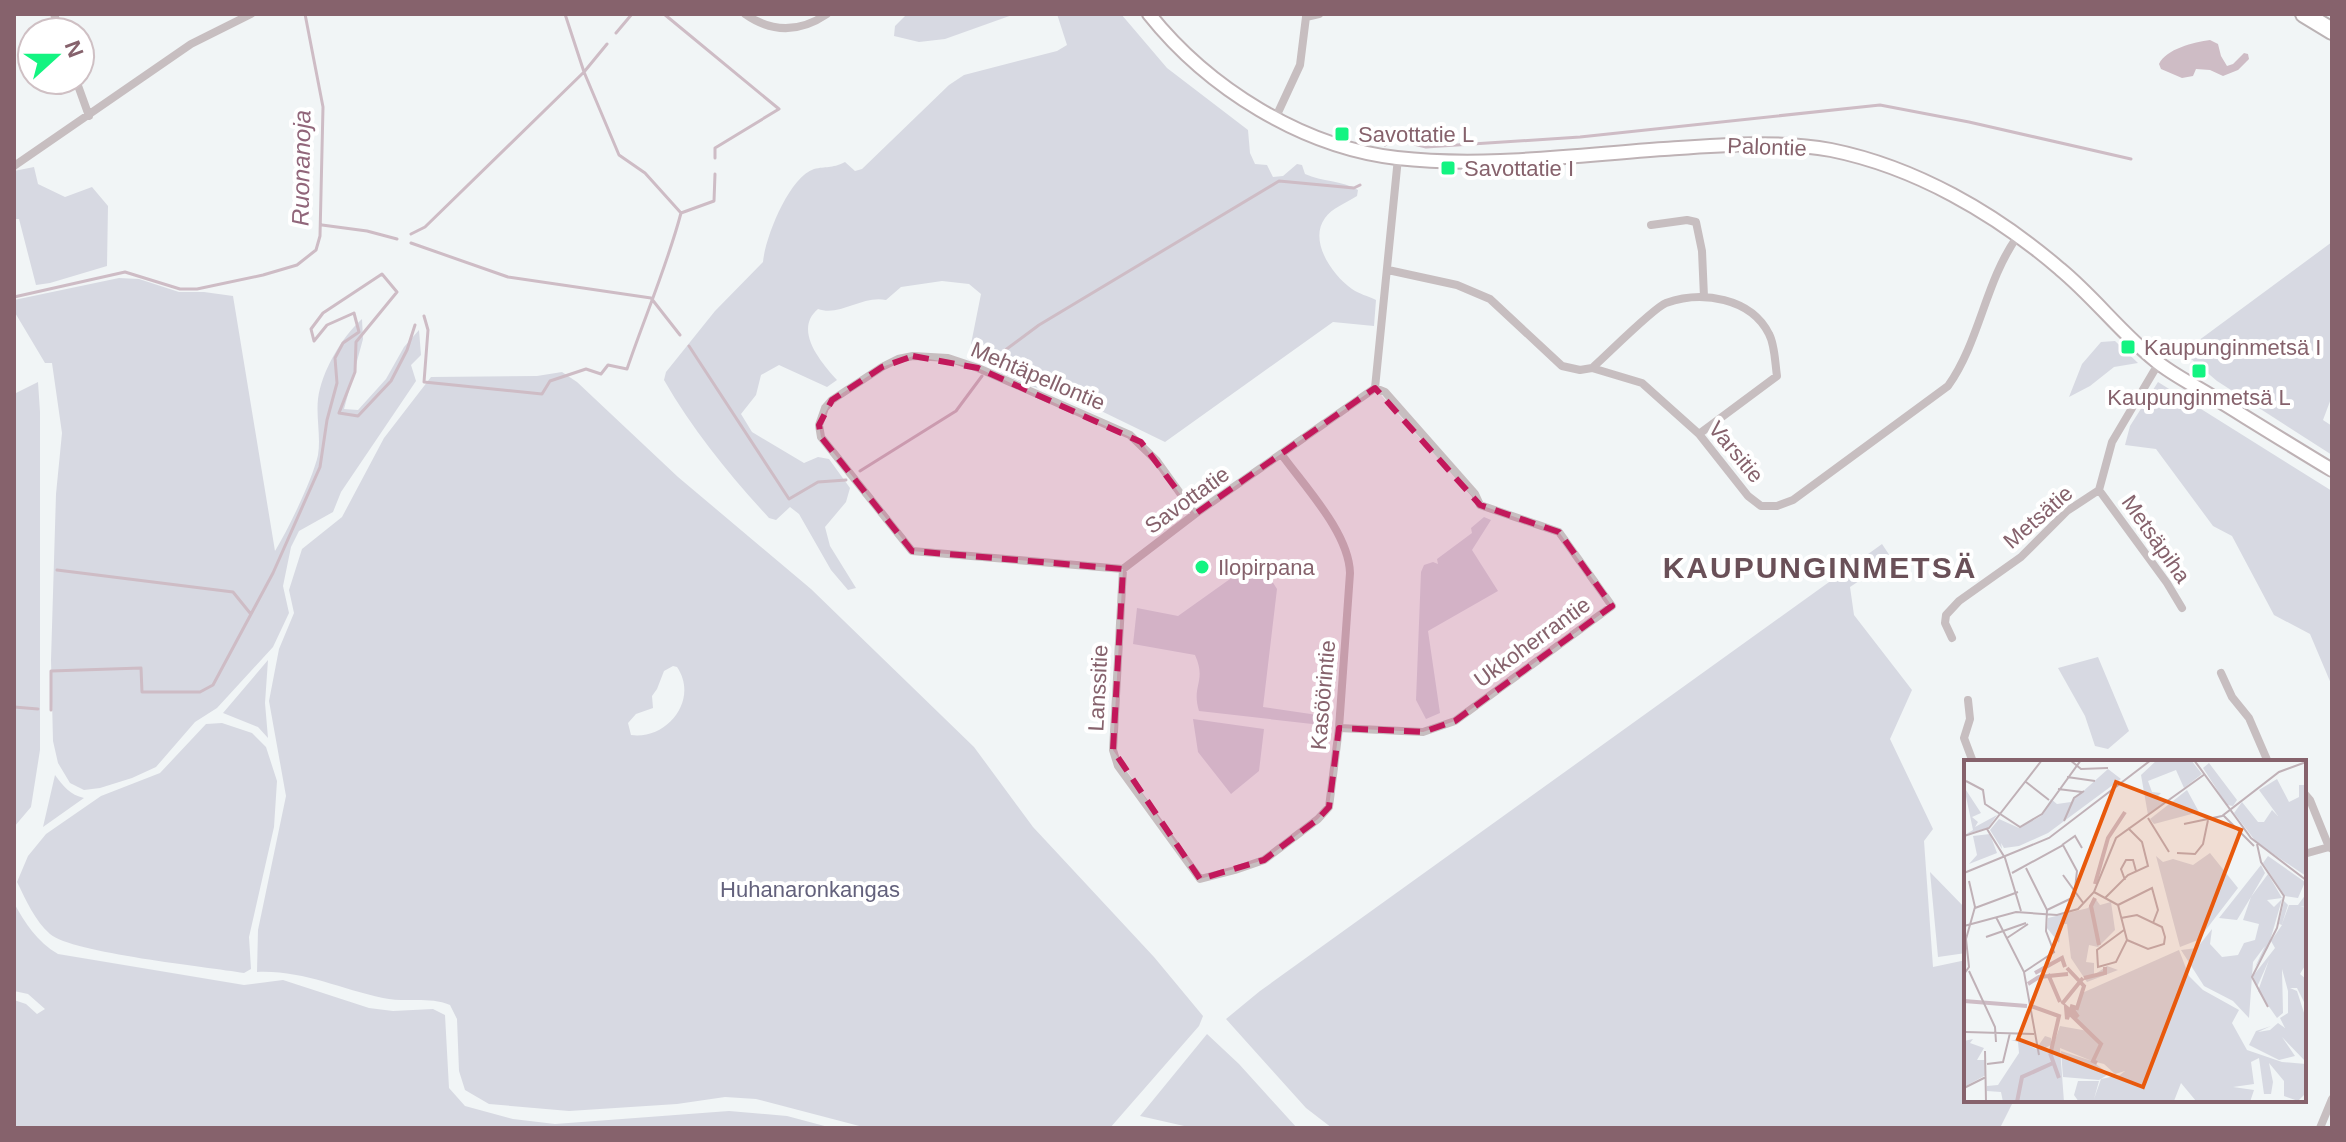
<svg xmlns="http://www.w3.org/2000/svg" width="2346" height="1142" viewBox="0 0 2346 1142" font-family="Arial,sans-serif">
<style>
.green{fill:#d7d9e2;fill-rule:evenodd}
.water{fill:#cebcc5}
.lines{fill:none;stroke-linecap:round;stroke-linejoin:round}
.stream{stroke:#cebcc5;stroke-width:3}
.secondary-casing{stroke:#beb2b5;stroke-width:16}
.highway-casing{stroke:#bbb3b5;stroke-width:20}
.street{stroke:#c7bec0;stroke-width:8}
.secondary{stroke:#fff;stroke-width:12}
.highway{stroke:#fff;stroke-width:16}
.marked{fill:#c2185b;fill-opacity:0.2;stroke:#c2185b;stroke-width:6;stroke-dasharray:16 10;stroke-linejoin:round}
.poi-dot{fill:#13f481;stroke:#fff;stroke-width:3}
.labels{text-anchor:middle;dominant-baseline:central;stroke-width:8;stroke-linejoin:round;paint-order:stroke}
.poi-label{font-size:22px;fill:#86626c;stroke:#fff;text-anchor:start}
.street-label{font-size:22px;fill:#86626c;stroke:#fff}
.park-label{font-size:22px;fill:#63617c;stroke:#fff}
.water-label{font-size:24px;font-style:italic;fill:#91667a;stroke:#fff}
.district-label{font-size:30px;font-weight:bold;letter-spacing:2px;fill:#6a5058;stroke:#fff}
.inset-river{fill:none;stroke:#cebcc5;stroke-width:4}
.inset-road{fill:none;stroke:#c0b1b7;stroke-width:2}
.view{fill:#e8590c;fill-opacity:0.15;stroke:#e8590c;stroke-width:4}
.inset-edge{fill:none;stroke:#86626c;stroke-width:4}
</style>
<rect width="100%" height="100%" fill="#f1f5f6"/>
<!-- green -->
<path class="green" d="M907 14H1015L945 39 919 42 894 36 895 26Z
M1057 14H1121L1167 68 1248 130 1250 153 1255 164 1267 165 1273 177 1283 176 1297 164 1302 165 1305 174C1322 182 1342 180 1358 190L1357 196C1346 203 1332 208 1325 218 1308 241 1333 276 1352 289 1359 294 1368 296 1376 300L1374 326 1333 322 1165 442 1095 408 1026 384 1001 373 998 365 979 358 971 344 981 294 969 284 942 281 901 287 886 300C862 295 840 317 818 309 793 330 821 362 837 380L827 387 779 365 761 375 756 395 741 414 752 432 804 463 818 457 829 459 850 488 846 502 825 527 830 546 856 588 848 590 831 570 799 514 790 507 776 520 769 518C728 473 694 432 664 380L666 372 715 311 763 262C765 238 789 177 814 169 826 166 831 169 845 162L855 171 862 169 949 85 964 75 1057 51 1067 45Z
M34 167 38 184 65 197 92 187 108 206 107 266 50 283 36 285 19 219H14V171Z
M2332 242V396L2323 420 2332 426V455L2217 381 2183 352Z
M119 278 139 279 179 292H204L233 296 275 551C288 530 313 478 318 455 321 437 316 417 318 399 322 371 341 338 362 319L363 339 344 409 358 410 386 379 404 347 419 330 421 355 411 365 416 381 341 492 333 512 299 531 291 547 283 586 289 613 273 647 217 708 195 722 156 767 132 778 100 788 84 790 70 783 58 763 53 741 51 660 56 494 62 433 52 363H45L14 311V300Z
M2115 341 2138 363 2114 367 2090 386 2069 397 2082 364 2101 342Z
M562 372 577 382 678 477 811 589 974 747 1033 827 1154 957 1203 1016 1199 1026 1110 1128H867L756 1099 725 1097 677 1104 569 1111 489 1104 465 1090 459 1071 457 1019 450 1005C429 996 405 1003 383 998 339 989 303 970 257 972L258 930 286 796 269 701 279 649 294 613 289 590 302 549 342 517 384 438 431 377 537 376ZM673 666 677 667C699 699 668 740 631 735L628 723 636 714 653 708 652 696 657 689 664 671Z
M38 382 40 412V750L31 807 14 827V394Z
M2158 382 2332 491V686L2310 634 2274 615 2232 536 2213 526 2156 449 2125 445 2130 426Z
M1484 517 1491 520 1472 550 1498 591 1428 631 1440 713 1426 719 1416 700 1421 572 1424 565 1433 562 1438 564 1437 559 1472 533 1471 528Z
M1882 544 1892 559 1850 587 1854 615 1912 690 1890 739 1933 829 1924 841 1933 967 1966 960V1100H2014L2000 1128H1332L1306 1108 1226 1019 1260 991Z
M1265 570 1277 589 1263 707 1331 717 1330 726 1199 711C1191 685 1207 682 1195 655L1133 644 1137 608 1178 616 1237 574Z
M2098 657 2129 731 2108 749 2095 746 2085 716 2058 668Z
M268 660 265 703 268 738 258 727 223 713Z
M1193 719 1264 729 1259 771 1231 794 1198 752Z
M222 723 252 733 266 747 277 781 274 827 249 937 251 969 244 973C208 967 72 953 50 934 35 921 26 900 17 882L28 856 46 834 101 796 160 773 206 724Z
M55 775C63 786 70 795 84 798L43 827Z
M1930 872 1966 909V953L1938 957Z
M14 903C25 923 37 942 58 954L244 985 283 980 369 1008 393 1011 433 1009 445 1015 449 1088 465 1106 513 1119 555 1124 729 1111 787 1116 832 1128H14V1000L26 1004 37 1014 45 1009 28 994 14 991Z
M1207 1034 1239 1064 1297 1128H1193L1140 1116Z"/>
<!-- water -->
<path class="water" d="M2210 40 2218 44 2221 56 2227 66 2233 64 2244 53 2248 54 2249 59 2238 70 2223 76 2210 70 2196 69 2193 76 2182 78 2161 69 2159 64C2166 49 2194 42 2210 40Z"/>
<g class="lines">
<!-- stream -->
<path class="stream" d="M565 14 584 72 619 155 645 173 681 213
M664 14 779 109 715 148V158
M616 33 632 14
M1385 145 1393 139 1426 147 1580 137 1880 105 1969 122 2131 159
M322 225 367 231 397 239
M411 234 425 227 584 72 607 44
M411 243 508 277 651 298 680 335
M14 297 125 272 180 289H197L263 275 297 265 316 250 320 236 323 107 305 14
M424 316 428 330 424 382 542 394 550 381 586 369 601 374 608 365 627 369C645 316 667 266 681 213L714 201 715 174
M689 346 789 499 818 482 846 480
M992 363 1000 354 1039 325 1279 181 1354 188 1360 185
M860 471 956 411 982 376
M57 570 233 592 250 613
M14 707 38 709
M51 710V671L141 668 142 692H200L213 685 273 573 320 467 327 420 337 383 335 358 343 343 359 332 354 313 327 325 314 341 311 329 323 313 382 274 397 292 356 342 355 372 339 413 358 416 391 381 407 350 415 325"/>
<!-- secondary casing -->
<g class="secondary-casing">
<path id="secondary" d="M1149 14C1208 88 1302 147 1397 158 1485 168 1577 155 1664 149 1720 145 1776 140 1831 150 1915 167 1995 213 2060 269 2094 297 2121 333 2156 361 2173 375 2194 385 2213 397 2252 421 2292 446 2332 470"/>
</g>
<!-- highway casing -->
<g class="highway-casing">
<path id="highway" d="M2304 14 2332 31"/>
</g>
<!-- street -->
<path class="street" d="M54 14 60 32
M745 14C772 33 799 33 827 14
M1306 17 1319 14
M76 80 89 116
M1275 119 1300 65 1306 17
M14 166 191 44 251 14
M1651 225 1687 220 1696 222 1702 251 1704 297
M1388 270 1457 285 1490 299 1562 366 1580 370 1592 368 1642 383 1699 434 1748 496 1761 506H1777L1793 500 1948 386C1980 341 1985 282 2017 237
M1592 368C1606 356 1653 308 1666 303 1702 290 1751 298 1769 334 1775 345 1775 363 1777 376L1699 434
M2099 490 2167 583 2182 608
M1195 514 1157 461 1130 435 978 368 948 358 913 356 898 359 882 367 832 400 825 408 819 425 821 437 912 551 1123 569 1195 514 1375 388 1398 158
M1123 569 1113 750 1118 766 1200 879 1235 870 1264 860 1318 819 1329 807 1339 728 1350 573C1349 533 1305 487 1282 455
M1952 638 1945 623 1946 615 1959 601 2021 557 2067 511 2099 490 2112 442 2154 371 2160 364
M2221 673 2232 697 2249 718 2268 762
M1968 700 1970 719 1964 738 1973 762
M1339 728 1423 732 1455 721 1612 606 1559 532 1480 505 1475 494 1385 392 1375 388
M2304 793 2310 800 2329 847 2332 849
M2304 854 2329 847
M2320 1128 2332 1099"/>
<!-- secondary -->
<use href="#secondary" class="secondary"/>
<!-- highway -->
<use href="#highway" class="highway"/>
</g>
<!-- marked area -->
<path class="marked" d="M913 356 978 368 1141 442 1195 514 1375 388 1480 505 1559 532 1612 606 1455 721 1423 732 1339 728 1329 807 1318 819 1264 860 1200 879 1113 750 1123 569 912 551 821 437 819 425 832 400 882 367Z"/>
<!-- markers -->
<g class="poi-dot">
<rect x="1334" y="126" width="16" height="16" rx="4"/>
<rect x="1440" y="160" width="16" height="16" rx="4"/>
<rect x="2120" y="339" width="16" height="16" rx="4"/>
<rect x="2191" y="363" width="16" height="16" rx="4"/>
<circle cx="1202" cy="567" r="8"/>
</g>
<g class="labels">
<!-- poi labels -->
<g class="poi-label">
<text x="1358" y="134">Savottatie L</text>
<text x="1464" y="168">Savottatie I</text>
<text x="2144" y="347">Kaupunginmetsä I</text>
<text x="2199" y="397" text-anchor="middle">Kaupunginmetsä L</text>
<text x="1218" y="567">Ilopirpana</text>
</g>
<!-- street labels -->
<g class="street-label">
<text transform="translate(1767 147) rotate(2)">Palontie</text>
<text transform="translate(1038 376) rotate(23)">Mehtäpellontie</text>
<text transform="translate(1736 452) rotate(50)">Varsitie</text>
<text transform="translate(1187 500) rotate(-36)">Savottatie</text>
<text transform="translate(2038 517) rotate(-41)">Metsätie</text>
<text transform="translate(2156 539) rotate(55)">Metsäpiha</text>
<text transform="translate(1532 642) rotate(-36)">Ukkoherrantie</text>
<text transform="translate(1098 688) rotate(-87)">Lanssitie</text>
<text transform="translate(1323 695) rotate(-85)">Kasöörintie</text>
</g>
<!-- park labels -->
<g class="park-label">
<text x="810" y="889">Huhanaronkangas</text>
</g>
<!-- water labels -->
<g class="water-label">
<text transform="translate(301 168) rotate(-89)">Ruonanoja</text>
</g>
<!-- district labels -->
<g class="district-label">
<text x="1820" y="567">KAUPUNGINMETSÄ</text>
</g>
</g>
<!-- overview -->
<g transform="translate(1964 760)">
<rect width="342" height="342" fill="#f1f5f6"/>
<path d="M193 0H227L238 14 220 28 212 10 184 21 188 32 197 33 192 38 204 41 184 55 177 15ZM245 3 273 40 269 46 263 45 239 8ZM144 9 157 19 84 73 55 86 40 88 37 83 38 89 26 70 35 59 55 68 77 56 87 39 93 44 107 42ZM313 19 325 42 335 37V25H342V116L293 83 270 53 278 42 294 62H300L308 50 314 56 295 30ZM0 27 17 53 8 57 14 62 11 67 33 55 24 68 2 74 9 70ZM223 30 235 52 190 64 186 59ZM26 74 33 93 5 104 13 95 9 76ZM246 93 274 128 234 180 216 187 192 96 199 102 209 99 229 105ZM304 96 341 122 334 138 321 136 299 103ZM297 105 301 113 287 137 304 114 318 138 303 140 310 147 318 139 304 188 291 207 301 186 289 202 285 258 269 241 240 226 217 190 233 188 248 169 246 184 258 197 274 195 280 183 291 180 295 164 279 160 287 137 273 160 255 158ZM342 134V147L336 146 342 148V204L336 214 342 219V246L333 228H326L333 231 342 259V302L318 277 331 296 315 300 285 285 292 271 307 266 294 272 306 270 314 263 321 268 316 258 324 253V231L318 209 319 253 313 258 294 231 305 200 293 227 289 216 311 188 307 181 318 165 315 164 320 141 324 145 318 164 325 145H334ZM131 138 136 145 147 142 151 170 134 187 125 185 122 202 130 203V215L143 206 154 210 123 222 107 198 103 164H98L95 183 83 168 84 158 124 148ZM215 190 225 216 239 230 275 250 268 263 283 290 318 302 342 304V333L334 341 320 336V321L305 303 309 322 307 334H300L295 298 287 302 290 324 269 327 290 330 286 342 232 341 217 323 210 341 217 342H101H115L110 335 114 321H135L130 339 137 319 156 315 161 311 151 314 140 304 128 301 145 314 135 320 99 317 97 291 128 301 96 288 100 342H39L37 332 23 331V326L34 325 55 293 54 282 47 280H54L72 289 81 276 87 278V285L78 290 87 292 96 266 124 271 104 253 113 258 107 247 113 249 118 233ZM9 279 6 283 20 288 13 300H22V315L0 327V281Z" fill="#d7d9e2"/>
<path class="inset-river" d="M131 124 144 78 161 52M131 138 127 146 135 185M103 208 120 226 113 248 106 246M71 213 98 198 101 207M84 214 96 242M120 218 141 213V207M64 224 75 217 104 214M0 241 63 246M98 244 119 218M67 246 95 256 87 291M107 247 114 257 102 247 103 259 105 253 137 284 129 301 133 303M86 293 95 318M53 342 58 317 89 303"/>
<path class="inset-road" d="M106 0 117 9 144 8M230 0 287 78 342 120M103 17 131 21M2 21 19 30 21 44 56 67 78 54 117 0M62 22 85 40M94 29 118 32M259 55 290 86M184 58 205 92M100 61 110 38 120 31M220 64 258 56 315 12 342 2M23 69 41 98 57 151M0 76 25 68 78 0M293 84 297 102 320 136 313 168 288 217 304 247M98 85 111 76 118 88M213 93 231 94 239 84 244 60M0 113 85 78 187 0M48 113 99 85 113 111 110 137M99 115 120 144M161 120 157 109 162 100H169L172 111M130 132 154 145 163 180 152 202 134 207 133 190 160 170M141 138 164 115 184 106 178 82 164 68M154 145 188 128 194 150 189 163M11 148 54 132M83 150 110 137M32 157 60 212 75 295M157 158 173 155 198 167 201 177 200 184 184 189 163 180M0 166 52 152 93 155 114 149 130 132 152 78 241 14M22 177 62 163M43 178 64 164M5 211 31 267 32 282M60 212 90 192 82 171 83 150 62 108M0 214 5 207 2 179 11 147 5 121M2 272 70 274M21 291 22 342M23 304 39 302 46 273M0 328 22 317"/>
<path class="view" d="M152 22 277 70 179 327 54 279Z"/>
<rect width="342" height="342" class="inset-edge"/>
</g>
<!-- border -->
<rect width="2346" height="1142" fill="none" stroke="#86626c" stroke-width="32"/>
<!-- north arrow -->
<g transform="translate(56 56) rotate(69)"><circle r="38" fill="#ffffff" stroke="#cfc0c4" stroke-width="2"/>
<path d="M0-6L14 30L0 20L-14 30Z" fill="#13f481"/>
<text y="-12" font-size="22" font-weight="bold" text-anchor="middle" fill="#86626c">N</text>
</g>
</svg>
